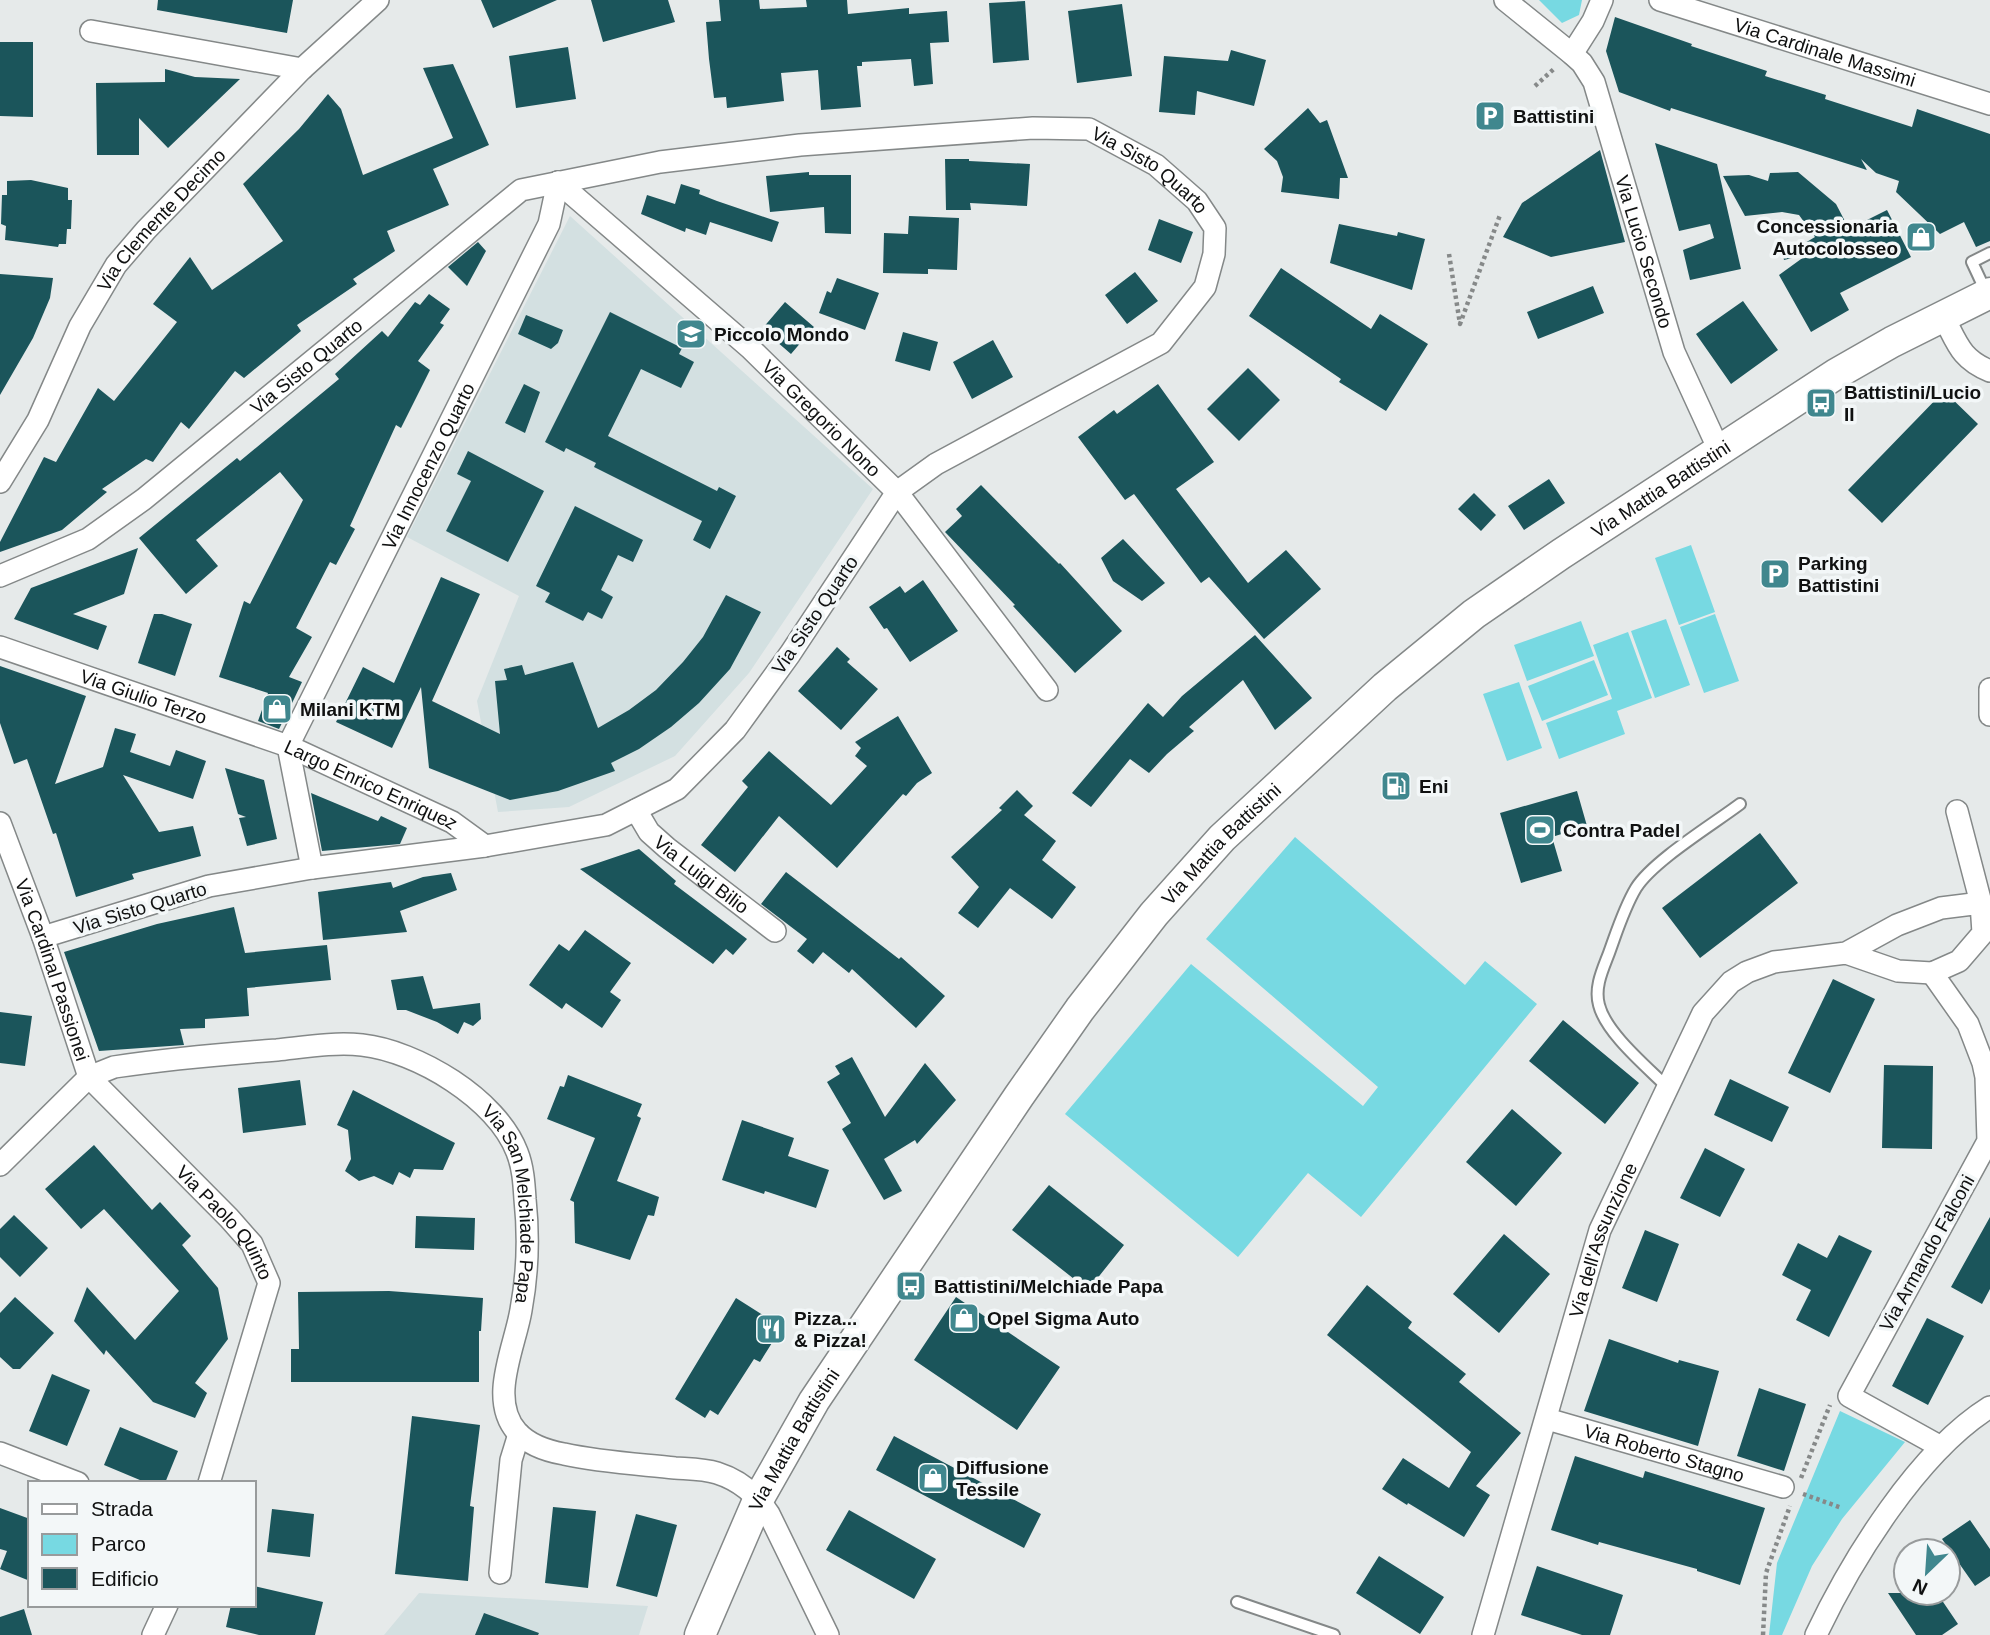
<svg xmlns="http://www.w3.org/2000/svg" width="1990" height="1635" viewBox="0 0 1990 1635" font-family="Helvetica,sans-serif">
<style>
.built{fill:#d3e0e1}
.green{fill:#77d9e2}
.building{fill:#1b555b}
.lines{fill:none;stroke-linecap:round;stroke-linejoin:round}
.lane-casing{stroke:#848888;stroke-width:14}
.street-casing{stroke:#848888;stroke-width:24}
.secondary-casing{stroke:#848888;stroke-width:33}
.path{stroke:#868989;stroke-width:4.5;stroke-dasharray:3.5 3.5;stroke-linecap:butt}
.lane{stroke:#fff;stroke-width:10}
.street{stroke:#fff;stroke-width:21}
.secondary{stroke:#fff;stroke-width:30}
.labels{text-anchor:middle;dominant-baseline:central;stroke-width:7;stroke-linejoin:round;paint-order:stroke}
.street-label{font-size:19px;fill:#101111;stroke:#f3f7f8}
.poi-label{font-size:19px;font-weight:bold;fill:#101111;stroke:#f3f7f8;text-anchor:start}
</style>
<rect width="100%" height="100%" fill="#e6eaea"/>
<!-- built -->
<path class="built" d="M570 216 873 489 749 673 675 756 569 807 498 812 477 701 519 596 407 537Z
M419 1593 648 1606 639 1635H384Z"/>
<!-- green -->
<path class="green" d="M1539 0H1582L1579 15 1562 23Z
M1691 545 1715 612 1679 625 1655 558Z
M1715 614 1739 681 1704 693 1680 627Z
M1666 619 1690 685 1655 698 1631 631Z
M1581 621 1594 656 1527 681 1514 645Z
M1628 632 1652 698 1617 711 1625 734 1559 759 1546 723 1612 699 1593 645Z
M1594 660 1608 695 1542 721 1528 686Z
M1519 682 1542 748 1507 761 1483 694Z
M1295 837 1465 985 1485 961 1537 1004 1361 1217 1308 1173 1238 1257 1065 1114 1191 964 1363 1106 1378 1087 1206 939Z
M1840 1411 1905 1442 1842 1519 1812 1566 1782 1635H1769L1777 1563Z"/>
<!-- building -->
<path class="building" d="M158 0H293L287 33 157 10Z
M481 0H557L493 28Z
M591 0H668L675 22 603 42Z
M719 0H759L760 9 807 7 806 0H847L848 14 909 8V14L947 11 949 42 930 43 933 84 914 86 911 59 862 62V66H857L861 107 821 110 818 70 781 73 784 101 727 108 726 97 714 98 709 59 706 22 721 21Z
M1025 1 1029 60 993 63 989 3Z
M1122 4 1132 76 1077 83 1068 11Z
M1615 17 1692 44 1691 46 1767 71 1765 76 1826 95 1825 99 1912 127 1917 109 1990 134V241L1976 247 1964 222 1940 234 1896 192 1899 181 1876 173 1861 159 1867 170 1671 108 1670 111 1619 92 1606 51Z
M0 42H33V117L0 116Z
M568 47 576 99 516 108 509 56Z
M1231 50 1266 60 1254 106 1197 91 1195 115 1159 112 1164 56 1228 61Z
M453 64 489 145 433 169 449 205 387 231 395 251 353 279 357 284 297 325 301 331 244 378 235 371 189 429 181 422 153 462 146 459 102 489 107 492 62 530 0 552V542L44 457 56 462 98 388 114 401 177 322 153 304 190 257 212 290 283 241 243 184 299 129 328 94 341 109 363 175 453 138 423 68Z
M165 69 195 77 240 79 168 148 139 118V155H97L96 83 165 82Z
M1308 108 1320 123 1327 120 1348 178H1340L1339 199 1281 192 1283 177 1277 161 1264 149Z
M1655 143 1717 164 1741 269 1690 280 1683 250 1714 238 1710 224 1679 231Z
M1600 150 1625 242 1551 257 1503 237 1522 203Z
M945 159H969V161L1030 164 1027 206 970 203 971 210H946Z
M809 172V175H851V234L825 233 824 207 770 212 766 176Z
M1798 172 1836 204 1849 229 1887 210 1911 257 1840 293 1849 310 1811 332 1779 275 1808 254 1784 260 1783 256 1815 237 1799 215 1782 212 1745 216 1723 176 1749 175 1768 181 1770 173Z
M31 180 68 188V200H72L71 229H67L66 244H59L58 247 5 240 6 226 1 224 2 195H7V181Z
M681 184 700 190 699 194 717 201 779 222 772 242 710 222 706 235 686 228 685 232 641 214 647 195 675 204Z
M909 216 959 218 957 270 928 269V274L883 273 884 233 908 234Z
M1159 219 1193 232 1181 263 1148 250Z
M1339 224 1397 236 1398 232 1425 239 1412 290 1330 263Z
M478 242 486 251 467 286 448 267Z
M1281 268 1371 329 1380 314 1428 344 1386 411 1339 382 1341 379 1249 316Z
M1135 272 1158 301 1127 324 1105 295Z
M0 274 53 278 50 298 33 338 0 395Z
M837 278 879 293 865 330 819 313 827 291 831 293Z
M1593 286 1604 313 1538 339 1527 312Z
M429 294 450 309 440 323 444 325 418 361 430 370 401 428 396 425 350 526 355 529 336 565 330 562 296 628 312 637 289 677 302 682 294 699 279 729 258 721 268 693 219 677 244 601 250 604 303 500 280 472 196 540 218 566 186 594 139 538 237 458 240 461 339 379 335 374 382 331 388 337 415 302 420 305Z
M1743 301 1778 350 1731 384 1696 334Z
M785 302 814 327 791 354 762 329Z
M610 312 682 348 679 354 694 362 681 388 641 369 608 436 717 491 719 487 736 496 710 549 693 540 702 521 594 467 596 463 566 448 564 452 545 442Z
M526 315 563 330 558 343 551 349 518 334Z
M903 332 938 342 930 371 895 361Z
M993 340 1013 377 972 399 953 362Z
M1248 368 1280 400 1239 441 1207 409Z
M524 384 540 392 525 433 505 423Z
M1158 384 1214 462 1176 489 1248 583 1286 550 1321 589 1264 639 1209 577 1201 583 1134 494 1125 500 1078 437 1114 410 1117 414Z
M1944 391 1978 424 1882 523 1848 490Z
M468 451 544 491 508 562 446 531 471 481 457 474Z
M1549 479 1565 503 1524 530 1508 506Z
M981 485 1059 564 1060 563 1122 631 1075 673 1013 606 1015 605 945 532 962 516 956 509Z
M1474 493 1496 515 1481 531 1458 509Z
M575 506 643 540 633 562 618 555 601 590 613 597 602 619 588 612 583 621 545 602 550 593 536 586Z
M1123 539 1165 583 1142 601 1113 581 1101 558Z
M138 548 124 594 73 614 107 626 98 650 14 619 31 588Z
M441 577 480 594 432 701 500 734 495 681 507 680 504 669 522 665 525 675 573 662 598 728 629 710 656 690 683 662 703 637 726 595 761 612 730 669 699 703 671 727 639 749 611 763 615 771 558 791 510 800 429 768 421 687 392 748 336 722 363 667 394 683Z
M923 580 958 631 910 662 887 628 884 629 869 607 900 586 905 593Z
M154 614H162L192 624 175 676 138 663Z
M1255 635 1312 698 1275 730 1243 680 1189 727 1194 731 1167 754 1149 773 1130 759 1091 807 1072 793 1148 703 1163 717 1182 696Z
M837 647 850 659 847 662 878 689 841 730 798 691Z
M0 666 86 696 55 784 103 767 115 728 136 734 130 752 170 766 176 750 206 761 193 799 123 775 159 832 193 826 201 856 132 874 134 879 76 897 56 833 53 834 27 759 14 764 0 723Z
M898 716 932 773 917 783 906 796 903 794 837 868 779 816 735 872 701 845 748 787 742 781 769 751 831 805 867 766 855 756 861 748 855 742Z
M225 768 264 780 277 839 247 846 239 818 246 817 238 814Z
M1017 790 1033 806 1024 815 1056 841 1042 860 1076 887 1052 919 1010 888 978 928 958 913 979 887 951 857 1002 810 999 808Z
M1577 791 1587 826 1552 837 1562 871 1521 883 1500 813Z
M311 793 378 821 381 816 407 828 400 844 322 851Z
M1760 833 1798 883 1700 958 1662 908Z
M639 849 676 881 674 884 747 939 733 955 726 949 713 964 580 869Z
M786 872 899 959 901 957 945 996 916 1028 852 969 849 973 823 952 813 964 797 951 807 939 761 904Z
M451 873 457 890 400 911 407 932 323 940 318 892 391 882 393 888 423 877Z
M234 907 245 953 327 945 331 980 247 988 249 1016 205 1019V1028L180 1029 184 1045 99 1051 64 952 157 924Z
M585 930 631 963 610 992 621 1000 602 1028 566 1003 562 1009 529 985 559 944 569 951Z
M423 976 433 1009 480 1003 481 1019 473 1026 464 1022 458 1034 437 1022 406 1010H397L391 980Z
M1833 979 1875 999 1830 1093 1788 1073Z
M0 1012 32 1016 25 1066 0 1063Z
M1563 1020 1639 1083 1605 1124 1529 1061Z
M852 1057 885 1117 925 1063 956 1100 917 1144 915 1140 884 1159 902 1191 884 1200 842 1129 851 1123 827 1082 840 1074 835 1066Z
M1884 1065 1933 1066 1932 1149 1882 1148Z
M568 1075 642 1104 637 1116 641 1118 617 1181 659 1197 654 1216 648 1215 630 1260 575 1243 574 1202 570 1200 595 1138 547 1119 560 1086 564 1087Z
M1730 1079 1789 1107 1772 1142 1714 1115Z
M300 1080 306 1125 243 1133 238 1088Z
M353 1090 455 1143 443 1170 414 1169 410 1178 399 1172 393 1185 374 1176 359 1181 345 1171 351 1159 348 1130 337 1125Z
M1512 1109 1562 1153 1516 1206 1466 1162Z
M742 1120 794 1138 788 1156 829 1170 816 1208 765 1191 764 1194 722 1180Z
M94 1145 152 1210 160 1202 191 1236 182 1245 218 1288 228 1339 195 1383 207 1393 195 1418 153 1402 106 1350 104 1355 74 1321 87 1287 135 1340 179 1291 104 1209 81 1229 45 1189Z
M1705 1148 1745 1169 1720 1217 1680 1198Z
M1049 1185 1124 1245 1088 1290 1012 1230Z
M14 1215 48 1248 20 1277 0 1257V1229Z
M416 1216 475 1218 474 1250 415 1248Z
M1990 1217V1289L1982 1304 1951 1287Z
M1645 1230 1679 1244 1657 1302 1622 1288Z
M1504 1234 1550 1274 1499 1333 1453 1294Z
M1839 1235 1872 1251 1829 1337 1796 1320 1811 1290 1782 1275 1798 1243 1827 1258Z
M1367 1285 1412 1322 1408 1328 1466 1374 1459 1382 1521 1433 1476 1486 1490 1495 1464 1537 1408 1503 1407 1505 1382 1489 1403 1458 1449 1488 1471 1452 1327 1335Z
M389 1291 483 1298 481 1331H479V1382H291V1349H299L298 1292Z
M15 1297 54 1333 20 1369H13L0 1357V1313Z
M956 1297 1060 1367 1017 1430 914 1360Z
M736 1298 782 1327 760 1362 754 1359 718 1415 710 1410 705 1418 675 1399Z
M1927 1318 1964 1336 1928 1405 1892 1386Z
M1609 1339 1678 1363 1679 1360 1719 1371 1698 1446 1584 1411Z
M52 1374 90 1390 67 1446 29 1431Z
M1759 1388 1806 1404 1784 1471 1737 1456Z
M412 1416 480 1425 470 1506 474 1507 468 1581 395 1574Z
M120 1427 178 1451 165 1483H147L104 1465Z
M894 1436 1041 1514 1024 1548 876 1470Z
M1575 1456 1643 1478 1645 1471 1765 1508 1740 1585 1697 1571V1569L1599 1542 1598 1545 1551 1530Z
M553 1507 596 1511 588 1588 545 1583Z
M0 1508 30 1519V1581L0 1569 7 1551 0 1549Z
M272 1509 314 1514 310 1557 267 1552Z
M849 1510 936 1559 914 1599 826 1550Z
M636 1514 677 1525 657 1597 616 1586Z
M1970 1520 1990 1549V1576L1975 1586 1942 1539Z
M1379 1556 1444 1597 1420 1634 1356 1593Z
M1537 1566 1623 1595 1610 1635H1582L1521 1615Z
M254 1586 323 1602 315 1635H259L226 1627 231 1605H254Z
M1888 1593H1937L1958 1624 1942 1635H1916Z
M24 1609 32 1635H0V1617Z
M484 1613 539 1633 538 1635H475Z"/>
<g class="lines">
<!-- lane casing -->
<g class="lane-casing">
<path id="lane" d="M1986 292 1972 262 1990 253
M1667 1087C1646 1066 1606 1033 1599 1005 1594 987 1603 969 1609 953 1617 931 1624 908 1636 888 1653 861 1712 825 1740 804
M1237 1602 1334 1635"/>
</g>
<!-- street casing -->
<g class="street-casing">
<g id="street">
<path id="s1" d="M1505 0 1572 54 1582 63 1594 82 1674 352 1719 450"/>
<path id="s2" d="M1660 0 1990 104"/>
<path d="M91 31 302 69"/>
<path d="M1572 54 1593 21 1602 0"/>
<path id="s3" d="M558 182 750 348 897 492 1047 690"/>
<path d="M1943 316C1957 342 1960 359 1990 371"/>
<path id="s4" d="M0 482 38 420 80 326 116 265 146 230 302 69 378 0"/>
<path id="s5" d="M0 576 88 539 144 499 521 190 660 162 800 145 1033 128 1089 129 1156 165 1197 201 1215 228 1214 254 1205 287 1161 343 936 464 897 492 790 654 735 730 677 789 606 825 485 846 312 868 209 886 43 937"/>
<path id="s6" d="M0 647 288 746 452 822 485 846"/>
<path d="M1990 689V715"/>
<path id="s7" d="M288 746 549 224 558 182"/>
<path d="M288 746 312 868"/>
<path id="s8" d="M636 810 649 832 667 848 775 931"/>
<path d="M1957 811 1981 903"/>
<path id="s9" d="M0 823 43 937 89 1077 229 1218 252 1244 269 1283 209 1483"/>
<path d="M1932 973 1968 1024 1983 1063 1986 1077 1988 1141 1849 1396 1941 1447"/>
<path id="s10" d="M0 1165 89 1077 114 1067C168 1059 223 1054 277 1050 305 1047 334 1042 362 1045 417 1051 497 1099 517 1152 523 1167 524 1183 525 1199 529 1237 528 1272 521 1310 515 1347 488 1399 517 1432 529 1445 547 1451 564 1454 600 1462 638 1464 675 1468 688 1469 704 1469 717 1473 739 1480 757 1495 769 1514L828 1635"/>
<path id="s11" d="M1547 1419 1783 1487"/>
<path d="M0 1453 78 1483"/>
<path d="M500 1573 511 1460 519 1434"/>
<path d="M153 1635 167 1605"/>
<path id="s12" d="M1483 1635 1600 1230 1703 1013 1731 982 1747 972 1774 962 1846 953 1898 971 1932 973 1959 961 1983 933 1981 903 1941 908 1897 925 1846 953"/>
<path d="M1816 1635C1852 1559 1918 1452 1990 1407"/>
</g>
</g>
<!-- secondary casing -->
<g class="secondary-casing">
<g id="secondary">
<path id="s13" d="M700 1635 759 1498 814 1401 1019 1096 1080 1009 1154 914 1222 838 1385 687 1474 614 1561 554 1836 374 1892 342 1990 293"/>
</g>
</g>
<!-- path -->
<path class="path" d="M1535 86 1555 68
M1449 254 1460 324 1500 215
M1801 1478 1830 1405
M1803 1494 1842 1508
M1763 1635 1766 1573 1790 1506"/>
<!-- lane -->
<use href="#lane" class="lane"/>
<!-- street -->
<use href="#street" class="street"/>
<!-- secondary -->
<use href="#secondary" class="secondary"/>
</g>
<!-- icons -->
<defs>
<g id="parking-square" transform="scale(1.575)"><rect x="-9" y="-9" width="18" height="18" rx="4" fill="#40878e" stroke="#f3f7f8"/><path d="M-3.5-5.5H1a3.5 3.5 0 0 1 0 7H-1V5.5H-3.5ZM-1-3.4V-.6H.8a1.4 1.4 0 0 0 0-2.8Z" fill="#fff"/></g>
<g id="shop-square" transform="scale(1.575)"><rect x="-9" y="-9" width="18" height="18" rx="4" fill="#40878e" stroke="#f3f7f8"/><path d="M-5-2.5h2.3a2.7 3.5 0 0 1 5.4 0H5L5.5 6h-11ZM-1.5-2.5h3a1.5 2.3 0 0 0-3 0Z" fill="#fff"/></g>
<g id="school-square" transform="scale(1.575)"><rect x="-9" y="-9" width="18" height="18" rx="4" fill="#40878e" stroke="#f3f7f8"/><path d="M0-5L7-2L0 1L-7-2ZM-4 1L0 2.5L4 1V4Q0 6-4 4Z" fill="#fff"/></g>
<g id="bus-square" transform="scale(1.575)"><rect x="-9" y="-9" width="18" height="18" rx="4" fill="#40878e" stroke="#f3f7f8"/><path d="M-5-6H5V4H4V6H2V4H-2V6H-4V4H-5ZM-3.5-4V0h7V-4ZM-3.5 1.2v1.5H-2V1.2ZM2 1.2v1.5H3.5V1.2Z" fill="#fff"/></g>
<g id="fuel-square" transform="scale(1.575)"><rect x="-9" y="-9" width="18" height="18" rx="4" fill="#40878e" stroke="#f3f7f8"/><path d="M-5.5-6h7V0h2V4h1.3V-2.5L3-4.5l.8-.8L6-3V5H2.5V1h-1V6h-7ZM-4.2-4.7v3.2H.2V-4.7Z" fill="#fff"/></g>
<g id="stadium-square" transform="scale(1.575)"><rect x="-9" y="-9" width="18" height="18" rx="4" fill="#40878e" stroke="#f3f7f8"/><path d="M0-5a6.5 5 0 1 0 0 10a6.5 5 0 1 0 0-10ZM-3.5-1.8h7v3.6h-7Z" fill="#fff"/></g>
<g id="restaurant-square" transform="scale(1.575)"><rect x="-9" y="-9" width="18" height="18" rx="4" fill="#40878e" stroke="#f3f7f8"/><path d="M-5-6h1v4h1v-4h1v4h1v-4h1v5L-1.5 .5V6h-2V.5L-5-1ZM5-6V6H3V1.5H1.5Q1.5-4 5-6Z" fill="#fff"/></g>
</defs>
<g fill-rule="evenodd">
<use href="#parking-square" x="1490" y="116"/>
<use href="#shop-square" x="1921" y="237"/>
<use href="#school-square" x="691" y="334"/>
<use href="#bus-square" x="1821" y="403"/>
<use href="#parking-square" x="1775" y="574"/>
<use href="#shop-square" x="277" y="709"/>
<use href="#fuel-square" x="1396" y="786"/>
<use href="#stadium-square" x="1540" y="830"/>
<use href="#bus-square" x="911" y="1286"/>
<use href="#shop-square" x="964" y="1318"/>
<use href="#restaurant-square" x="771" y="1329"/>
<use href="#shop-square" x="933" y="1478"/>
</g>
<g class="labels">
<!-- street labels -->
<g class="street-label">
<text stroke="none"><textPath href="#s2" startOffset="173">Via Cardinale Massimi</textPath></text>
<text stroke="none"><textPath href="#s5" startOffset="1298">Via Sisto Quarto</textPath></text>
<text stroke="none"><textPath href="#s4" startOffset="310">Via Clemente Decimo</textPath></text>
<text stroke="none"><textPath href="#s1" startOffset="299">Via Lucio Secondo</textPath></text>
<text stroke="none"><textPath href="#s5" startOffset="374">Via Sisto Quarto</textPath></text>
<text stroke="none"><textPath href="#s3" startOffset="354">Via Gregorio Nono</textPath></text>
<text stroke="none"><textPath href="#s7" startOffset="313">Via Innocenzo Quarto</textPath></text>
<text stroke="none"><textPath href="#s13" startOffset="1519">Via Mattia Battistini</textPath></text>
<text transform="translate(815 615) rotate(-56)">Via Sisto Quarto</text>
<text stroke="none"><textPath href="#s6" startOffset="152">Via Giulio Terzo</textPath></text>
<text stroke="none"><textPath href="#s6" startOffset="396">Largo Enrico Enriquez</textPath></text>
<text stroke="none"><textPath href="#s13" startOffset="952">Via Mattia Battistini</textPath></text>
<text stroke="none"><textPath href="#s8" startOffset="93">Via Luigi Bilio</textPath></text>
<text transform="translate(140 908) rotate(-17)">Via Sisto Quarto</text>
<text stroke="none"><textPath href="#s9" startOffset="156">Via Cardinal Passionei</textPath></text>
<text stroke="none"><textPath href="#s10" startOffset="646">Via San Melchiade Papa</textPath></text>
<text stroke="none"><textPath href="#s9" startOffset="469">Via Paolo Quinto</textPath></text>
<text stroke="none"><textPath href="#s12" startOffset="413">Via dell'Assunzione</textPath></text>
<text transform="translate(1927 1253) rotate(-61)">Via Armando Falconi</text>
<text stroke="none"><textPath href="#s13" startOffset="217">Via Mattia Battistini</textPath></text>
<text stroke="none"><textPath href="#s11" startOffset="122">Via Roberto Stagno</textPath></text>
</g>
<!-- poi labels -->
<g class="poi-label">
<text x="1513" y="116">Battistini</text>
<text x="1898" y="226" text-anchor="end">Concessionaria<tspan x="1898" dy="22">Autocolosseo</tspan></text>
<text x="714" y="334">Piccolo Mondo</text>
<text x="1844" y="392">Battistini/Lucio<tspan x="1844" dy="22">II</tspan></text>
<text x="1798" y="563">Parking<tspan x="1798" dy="22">Battistini</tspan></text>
<text x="300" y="709">Milani KTM</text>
<text x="1419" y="786">Eni</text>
<text x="1563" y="830">Contra Padel</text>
<text x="934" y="1286">Battistini/Melchiade Papa</text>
<text x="794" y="1318">Pizza...<tspan x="794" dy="22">&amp; Pizza!</tspan></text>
<text x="987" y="1318">Opel Sigma Auto</text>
<text x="956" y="1467">Diffusione<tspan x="956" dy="22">Tessile</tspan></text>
</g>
</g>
<!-- legend -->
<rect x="28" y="1481" width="228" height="126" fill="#f3f7f8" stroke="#989b9c" stroke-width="2"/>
<rect x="42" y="1504" width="35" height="10" fill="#ffffff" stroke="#989b9c" stroke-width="2"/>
<text x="91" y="1516" font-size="21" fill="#101111">Strada</text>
<rect x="42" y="1534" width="35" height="21" fill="#77d9e2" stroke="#989b9c" stroke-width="2"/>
<text x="91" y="1551" font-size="21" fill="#101111">Parco</text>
<rect x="42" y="1568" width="35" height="21" fill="#1b555b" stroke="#989b9c" stroke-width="2"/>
<text x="91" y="1586" font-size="21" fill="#101111">Edificio</text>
<!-- north arrow -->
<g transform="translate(1927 1572) rotate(205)"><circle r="33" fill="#f3f7f8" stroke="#989b9c" stroke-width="2"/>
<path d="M0-5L12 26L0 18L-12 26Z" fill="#40878e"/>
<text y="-10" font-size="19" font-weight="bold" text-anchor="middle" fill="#101111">N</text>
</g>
</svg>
